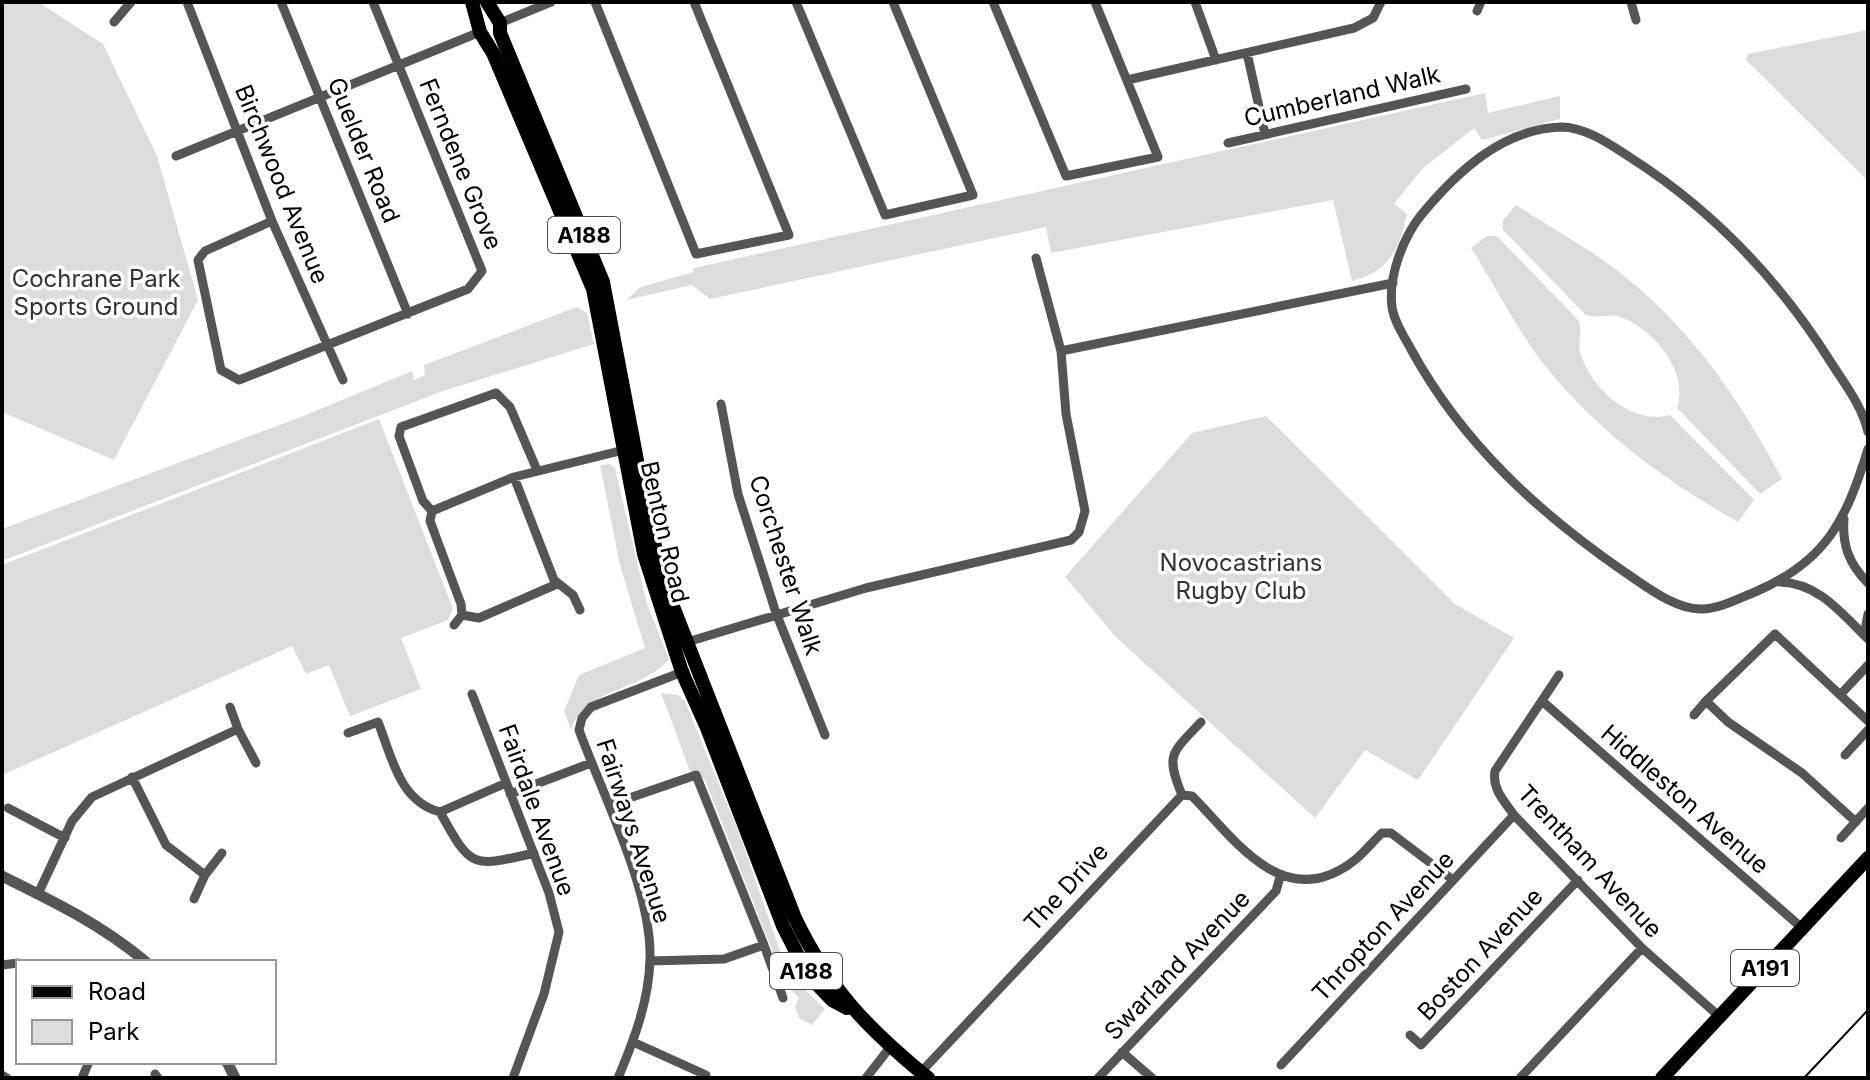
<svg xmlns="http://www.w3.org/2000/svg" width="1870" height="1080" viewBox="0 0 1870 1080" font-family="Inter,sans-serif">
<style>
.green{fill:#dcdcdc}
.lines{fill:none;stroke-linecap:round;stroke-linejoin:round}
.minor{stroke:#555;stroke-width:9}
.tertiary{stroke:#555;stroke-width:11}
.primary{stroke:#000;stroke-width:14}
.tram{stroke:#000;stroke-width:2}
.labels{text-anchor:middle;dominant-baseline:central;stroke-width:7;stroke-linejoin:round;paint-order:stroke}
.shield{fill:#fff;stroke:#4c4c4c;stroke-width:2}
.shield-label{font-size:22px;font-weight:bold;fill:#000}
.street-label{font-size:24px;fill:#000;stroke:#fff}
.park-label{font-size:24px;fill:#333;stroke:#fff}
</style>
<rect width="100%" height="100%" fill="#fff"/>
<!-- green -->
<path class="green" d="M2 2H38L103 44 157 156 198 300 114 460 2 412Z
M1868 30V181L1746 60 1748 54Z
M1485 93 1488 113 1560 96V119L1482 140 1474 128 1423 168 1394 204 1407 214C1400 249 1388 272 1352 281L1333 200 1051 253 1046 227 710 299 692 285 626 300 641 287 693 272 694 268Z
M1516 205C1551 228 1591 249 1624 276 1693 331 1741 402 1782 479L1760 494 1677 408C1689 372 1655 331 1623 318 1610 312 1599 319 1586 315L1503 230V220Z
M1487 236H1497L1579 321C1583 334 1576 344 1582 358 1594 391 1633 425 1670 415L1754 500 1738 522C1662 479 1593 428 1539 358 1514 324 1494 284 1471 248Z
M577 307 587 313 594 344 443 391 2 561V529L301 417 412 371 414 380 425 375 424 365Z
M1266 416 1455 604 1514 638 1418 780 1365 750 1315 818 1117 638 1065 577 1192 433Z
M379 419 453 609 448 620 401 638 421 689 350 716 329 665 306 674 292 646 2 775V565Z
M610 464 615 468 647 604 669 659C641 692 585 687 571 730L564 711 579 675 645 648 620 565 600 465Z
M661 693 678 695 685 701 740 836 783 959 790 975 825 1009 812 1025 799 1018 795 1007 799 998 785 983 705 780 690 771Z"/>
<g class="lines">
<!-- minor -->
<path class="minor" d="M187 2 272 221 343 380
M281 2 408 314
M595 2 696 254 789 235 694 2
M796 2 885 215 973 195 893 2
M993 2 1066 176 1158 157 1095 2
M1195 2 1216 60
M1631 2 1636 20
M1477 11 1481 2
M114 22 131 2
M500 23 551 2
M1247 53 1265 134
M1127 80 1354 28 1373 18 1381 2
M1228 143 1466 89
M176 156 480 32
M272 221 205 251 198 260 221 370 239 380 468 289 482 271 373 2
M1061 351 1393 283
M721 404 738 494 776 613 825 735
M1868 432C1862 406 1846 386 1832 364 1780 281 1714 211 1631 158 1611 145 1586 127 1561 127 1502 129 1457 172 1422 214 1403 237 1388 277 1392 307 1394 322 1405 338 1412 351 1463 444 1540 514 1626 573 1647 587 1676 610 1702 609 1719 609 1740 598 1755 592 1827 561 1846 520 1868 449
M514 477 554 580 573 595 580 610
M432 511 514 477 628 449
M1844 519C1842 545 1849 564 1868 583
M1780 582C1819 583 1842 614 1868 639
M462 615 479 618 557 584
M454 625 462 615 461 604 430 521 432 511 423 501 399 436 401 427 496 393 510 407 537 470
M1864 635 1868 614
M684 643 866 588 1071 540 1079 532 1085 511 1066 414 1061 351 1036 258
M1559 675 1495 771C1492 789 1504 801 1514 815L1642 948 1720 1017
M472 694 549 893 559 932 544 994 513 1078
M1840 695 1868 665
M1542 701 1802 928
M1694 715 1706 701
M238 729 256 763
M348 733 378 722C392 757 399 801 440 812
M1845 755 1868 730
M132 777 166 845 205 875 194 899
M506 783 440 812C471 868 471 868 534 853
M510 794 591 763
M1182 795 1192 796C1231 835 1277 905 1340 870 1358 861 1368 846 1382 833H1391L1453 880
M609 805 696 775 764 945 724 959 650 961
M8 808 65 838
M1856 822 1802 773 1728 722 1706 701 1775 634 1868 721
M1841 838 1868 808
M205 875 222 853
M38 894 72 821 92 797 238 729 230 707
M764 945 783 998
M2 965 18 963
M1410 1035 1421 1045 1578 880
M633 1042 706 1075
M1122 1052 1152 1078
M1281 1065 1514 815
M921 1072 1182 795C1165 754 1172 753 1201 722
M155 1074 158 1078
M2 1075 7 1078
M82 1078 89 1062
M618 1078C634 1040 649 1001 650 959 652 890 603 796 579 730L582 718 591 707 685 671
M866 1078 891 1046
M1098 1078 1276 891 1280 877
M1520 1078 1642 948"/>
<!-- tertiary -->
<path class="tertiary" d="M2 876C53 901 102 925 146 962
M227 1062 235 1078"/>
<!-- primary -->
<path class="primary" d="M472 2 480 32 493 53 593 289 644 554 682 672 707 728 783 926 808 975 832 1000 847 1008
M487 2 500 23V33L603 282 648 518 665 586 795 918C829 989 868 1029 928 1078
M1662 1078 1868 858"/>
<!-- tram -->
<path class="tram" d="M1804 1078 1868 1010"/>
</g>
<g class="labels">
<!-- shield labels -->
<g class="shield">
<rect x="548" y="217" width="72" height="36" rx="6"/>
<rect x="1731" y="950" width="68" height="36" rx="6"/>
<rect x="770" y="953" width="72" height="36" rx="6"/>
</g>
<g class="shield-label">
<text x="584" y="235">A188</text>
<text x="1765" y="968">A191</text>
<text x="806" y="971">A188</text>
</g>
<!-- street labels -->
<g class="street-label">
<text transform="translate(1342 96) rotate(-13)">Cumberland Walk</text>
<text transform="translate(364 150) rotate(68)">Guelder Road</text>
<text transform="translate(461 164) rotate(68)">Ferndene Grove</text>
<text transform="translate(282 184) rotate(68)">Birchwood Avenue</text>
<text transform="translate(665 532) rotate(77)">Benton Road</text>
<text transform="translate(786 565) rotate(72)">Corchester Walk</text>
<text transform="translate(1685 799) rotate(41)">Hiddleston Avenue</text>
<text transform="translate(537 810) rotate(70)">Fairdale Avenue</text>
<text transform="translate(634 831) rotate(72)">Fairways Avenue</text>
<text transform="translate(1590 861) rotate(47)">Trentham Avenue</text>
<text transform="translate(1066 887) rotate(-47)">The Drive</text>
<text transform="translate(1383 926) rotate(-47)">Thropton Avenue</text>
<text transform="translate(1480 954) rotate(-47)">Boston Avenue</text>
<text transform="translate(1177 965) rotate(-46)">Swarland Avenue</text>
</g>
<!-- park labels -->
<g class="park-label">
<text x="96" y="278">Cochrane Park<tspan x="96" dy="28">Sports Ground</tspan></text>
<text x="1241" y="562">Novocastrians<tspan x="1241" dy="28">Rugby Club</tspan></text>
</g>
</g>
<!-- border -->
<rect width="1870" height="1080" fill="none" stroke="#000000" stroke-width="8"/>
<!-- legend -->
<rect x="16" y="960" width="260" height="104" fill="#ffffff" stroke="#999999" stroke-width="2"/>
<rect x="32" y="986" width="40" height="12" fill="#000000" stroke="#999999" stroke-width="2"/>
<text x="88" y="1000" font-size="24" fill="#000000">Road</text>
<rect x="32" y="1020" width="40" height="24" fill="#dcdcdc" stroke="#999999" stroke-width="2"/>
<text x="88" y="1040" font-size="24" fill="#000000">Park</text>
</svg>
